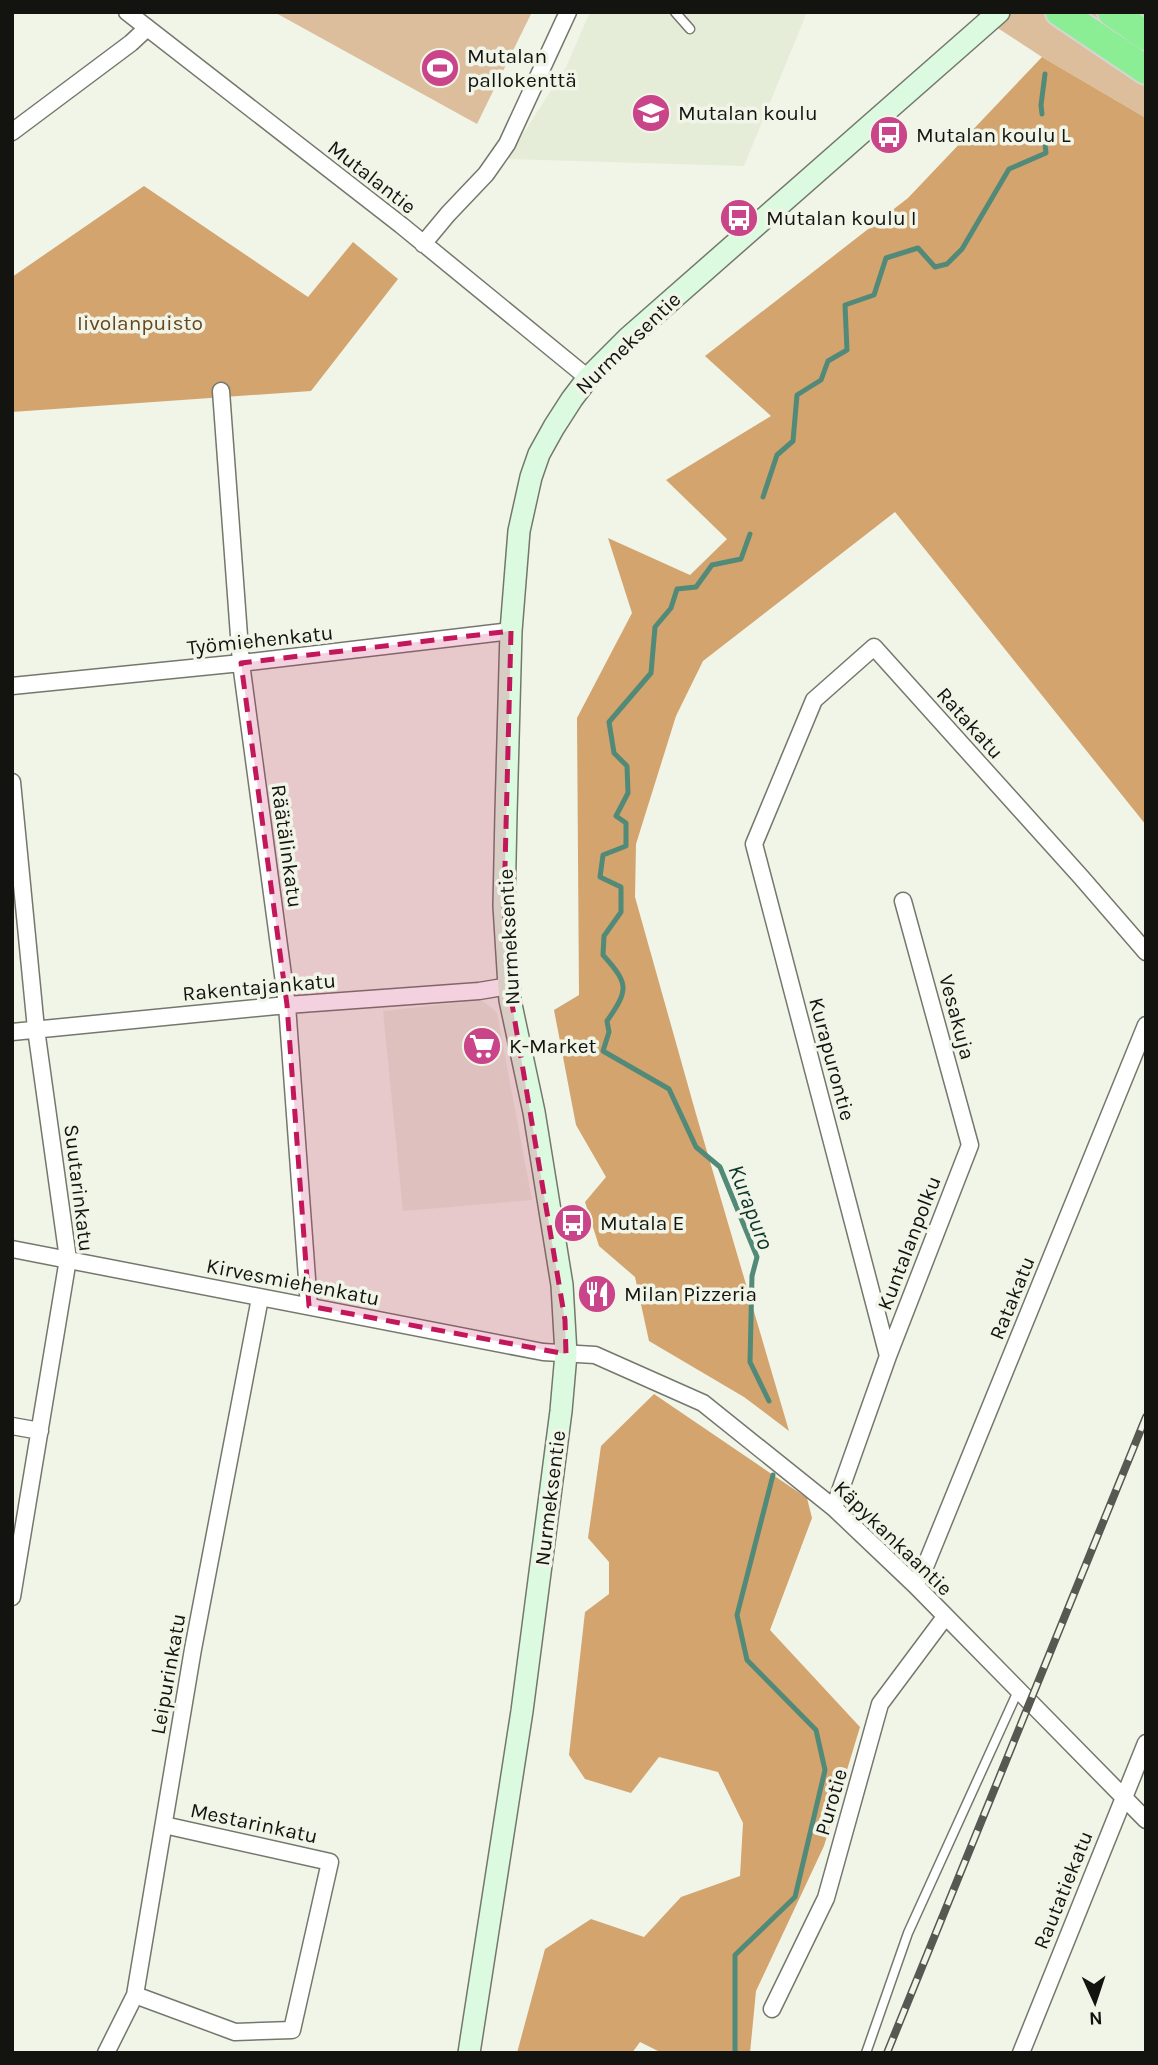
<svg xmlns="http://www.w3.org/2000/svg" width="1158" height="2065" viewBox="0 0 1158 2065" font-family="Karla,sans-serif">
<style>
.built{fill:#e5ecd7}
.green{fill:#dcbe9c}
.forest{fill:#d3a46e}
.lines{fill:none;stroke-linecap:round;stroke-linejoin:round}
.stream{stroke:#518a78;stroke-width:5}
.lane-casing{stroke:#74786c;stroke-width:11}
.street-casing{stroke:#74786c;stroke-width:19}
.secondary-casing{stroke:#74786c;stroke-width:24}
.highway-casing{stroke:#d5d5d4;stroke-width:32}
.lane{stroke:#fff;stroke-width:8}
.street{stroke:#fff;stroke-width:16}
.secondary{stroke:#dcfadf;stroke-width:21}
.highway{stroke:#8bee95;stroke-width:28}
.rail-casing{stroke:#565851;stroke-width:8}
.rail{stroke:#f1f5e8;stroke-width:5;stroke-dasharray:16;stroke-linecap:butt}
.marked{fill:#c2185b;fill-opacity:0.2;stroke:#c2185b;stroke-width:5;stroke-dasharray:14 9;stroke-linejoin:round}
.labels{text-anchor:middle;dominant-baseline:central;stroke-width:7;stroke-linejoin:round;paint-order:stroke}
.poi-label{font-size:21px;fill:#131410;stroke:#f1f5e8;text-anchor:start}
.street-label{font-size:21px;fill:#131410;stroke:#f1f5e8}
.park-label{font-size:21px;fill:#68471e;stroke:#f1f5e8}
.water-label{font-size:23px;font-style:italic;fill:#0d342a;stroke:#f1f5e8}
</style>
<rect width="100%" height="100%" fill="#f1f5e8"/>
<!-- built -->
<path class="built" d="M590 12H807L744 166 507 159 566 67Z
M482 1000 497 1013 532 1200 403 1211 383 1011Z"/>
<!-- green -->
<path class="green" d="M274 12H532L477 124Z
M973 12H1146V118L1042 57Z"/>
<!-- forest -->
<path class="forest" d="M1042 57 1146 118V825L895 512 703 661 676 716 636 844 635 897 696 1114 789 1431 744 1397 649 1341 635 1277 599 1246 585 1202 606 1177 576 1125 554 1010 579 995 577 718 632 613 608 538 690 575 727 539 666 480 771 416 705 356 908 198Z
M144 186 308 297 353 242 398 279 311 391 12 412V277Z
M654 1394 807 1498 812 1518 770 1630 860 1727 824 1846 756 1991 750 2053H662L640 2042 632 2053H517L545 1949 591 1919 644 1937 681 1897 740 1876 743 1823 718 1772 659 1757 631 1793 585 1779 569 1755 585 1612 609 1594V1562L588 1538 601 1446Z"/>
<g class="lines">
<!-- stream -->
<path class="stream" d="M1042 114 1041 105 1045 74
M763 497 777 455 793 441 797 395 821 380 828 361 847 350 845 305 874 295 886 258 918 248 935 267 947 264 962 249 1009 169 1046 153 1044 136
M750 534 741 559 712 565 696 587 677 589 671 608 655 627 651 673 609 722 614 753 627 766 628 793 616 816 626 823V846L603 855 600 877 621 887V912L604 936 603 955C629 984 629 989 607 1021L609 1032 603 1051 669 1089 696 1147 720 1167 757 1257 752 1276 750 1362 769 1401
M735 2053V1955L795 1897 825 1770 816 1730 747 1660 737 1615 773 1475"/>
<!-- lane casing -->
<g class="lane-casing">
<path id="lane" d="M675 12 690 29
M866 2053 908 1933 1018 1691"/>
</g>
<!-- street casing -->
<g class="street-casing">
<path id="street" d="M127 12 401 225 588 378
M12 132 131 43 146 29
M423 244 448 214 486 174 507 144 568 12
M221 391 241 663 287 1005 309 1306
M12 686 241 663 511 631
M12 782 36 1029 68 1259 12 1597
M12 1032 287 1005 479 991 509 986
M12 1249 543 1352 595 1355 703 1403 834 1508 915 1585 1146 1820
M888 1356 970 1145 903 901
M12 1426 40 1431
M834 1508 888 1356 754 844 814 700 874 647 1081 877 1146 952
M915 1585 925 1567 1146 1025
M135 1995 235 2032 292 2030 330 1862 164 1825
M772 2009 826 1898 880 1704 945 1617
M106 2053 135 1995 193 1649 260 1298
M1021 2053 1146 1743"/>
</g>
<!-- secondary casing -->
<g class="secondary-casing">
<path id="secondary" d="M469 2053 522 1711 561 1411 566 1354 562 1285 534 1112 510 1000 509 986 504 906 506 813 511 631 519 531 531 477 539 454 554 427 572 399 588 378 628 338 999 12"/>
</g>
<!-- highway casing -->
<g class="highway-casing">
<path id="highway" d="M1060 12 1146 70
M1112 12 1146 36"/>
</g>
<!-- lane -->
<use href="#lane" class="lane"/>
<!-- street -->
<use href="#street" class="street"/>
<!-- secondary -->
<use href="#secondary" class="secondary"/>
<!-- highway -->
<use href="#highway" class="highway"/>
<!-- rail casing -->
<g class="rail-casing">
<path id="rail" d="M887 2053 1146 1417"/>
</g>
<!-- rail -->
<use href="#rail" class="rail"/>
</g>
<!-- marked area -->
<path class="marked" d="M511 631 504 906 509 986 565 1320 566 1354 309 1306 287 1005 241 663Z"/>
<!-- icons -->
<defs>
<g id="stadium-disc" transform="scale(2.0125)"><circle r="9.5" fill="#c94488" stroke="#f1f5e8"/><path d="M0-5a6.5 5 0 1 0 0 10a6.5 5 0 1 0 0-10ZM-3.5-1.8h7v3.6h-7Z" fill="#fff"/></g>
<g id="school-disc" transform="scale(2.0125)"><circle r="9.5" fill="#c94488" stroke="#f1f5e8"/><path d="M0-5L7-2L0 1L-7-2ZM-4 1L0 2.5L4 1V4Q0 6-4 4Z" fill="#fff"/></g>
<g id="bus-disc" transform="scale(2.0125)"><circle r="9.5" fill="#c94488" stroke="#f1f5e8"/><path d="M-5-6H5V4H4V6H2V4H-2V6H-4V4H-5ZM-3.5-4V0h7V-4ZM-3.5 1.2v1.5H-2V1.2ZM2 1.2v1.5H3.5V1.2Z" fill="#fff"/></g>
<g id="supermarket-disc" transform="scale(2.0125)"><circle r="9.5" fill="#c94488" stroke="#f1f5e8"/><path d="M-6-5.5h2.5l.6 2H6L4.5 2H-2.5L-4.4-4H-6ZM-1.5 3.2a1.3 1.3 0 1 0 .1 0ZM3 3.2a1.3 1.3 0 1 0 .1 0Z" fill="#fff"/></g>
<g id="restaurant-disc" transform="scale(2.0125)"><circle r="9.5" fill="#c94488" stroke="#f1f5e8"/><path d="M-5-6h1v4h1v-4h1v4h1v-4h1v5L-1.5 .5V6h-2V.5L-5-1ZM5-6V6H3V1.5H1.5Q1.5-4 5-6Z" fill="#fff"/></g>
</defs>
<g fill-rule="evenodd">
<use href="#stadium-disc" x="440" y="68"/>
<use href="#school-disc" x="651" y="113"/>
<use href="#bus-disc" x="889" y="135"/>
<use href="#bus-disc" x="739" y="218"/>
<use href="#supermarket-disc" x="482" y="1046"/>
<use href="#bus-disc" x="573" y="1223"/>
<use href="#restaurant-disc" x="597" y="1294"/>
</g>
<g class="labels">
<!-- poi labels -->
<g class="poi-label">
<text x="467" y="56">Mutalan<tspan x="467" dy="24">pallokenttä</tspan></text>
<text x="678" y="113">Mutalan koulu</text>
<text x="916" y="135">Mutalan koulu L</text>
<text x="766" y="218">Mutalan koulu I</text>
<text x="509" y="1046">K-Market</text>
<text x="600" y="1223">Mutala E</text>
<text x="624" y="1294">Milan Pizzeria</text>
</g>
<!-- street labels -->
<g class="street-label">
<text transform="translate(372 177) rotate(38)">Mutalantie</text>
<text transform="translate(628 343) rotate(-44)">Nurmeksentie</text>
<text transform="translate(260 640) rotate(-6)">Työmiehenkatu</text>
<text transform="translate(970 723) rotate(48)">Ratakatu</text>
<text transform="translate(287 846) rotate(82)">Räätälinkatu</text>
<text transform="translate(509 937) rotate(-93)">Nurmeksentie</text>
<text transform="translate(259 987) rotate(-5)">Rakentajankatu</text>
<text transform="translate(957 1017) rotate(75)">Vesakuja</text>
<text transform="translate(832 1059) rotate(75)">Kurapurontie</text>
<text transform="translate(79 1188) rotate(83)">Suutarinkatu</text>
<text transform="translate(909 1243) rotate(-69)">Kuntalanpolku</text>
<text transform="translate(293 1282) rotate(11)">Kirvesmiehenkatu</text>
<text transform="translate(1012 1298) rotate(-68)">Ratakatu</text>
<text transform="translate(550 1498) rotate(-83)">Nurmeksentie</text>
<text transform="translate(893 1538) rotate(44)">Käpykankaantie</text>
<text transform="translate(168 1674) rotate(-80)">Leipurinkatu</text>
<text transform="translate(831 1802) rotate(-74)">Purotie</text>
<text transform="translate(254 1823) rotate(12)">Mestarinkatu</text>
<text transform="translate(1063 1890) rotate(-68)">Rautatiekatu</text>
</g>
<!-- park labels -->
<g class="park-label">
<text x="140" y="323">Iivolanpuisto</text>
</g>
<!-- water labels -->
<g class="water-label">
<text transform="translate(751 1207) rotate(69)">Kurapuro</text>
</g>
</g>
<!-- border -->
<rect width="1158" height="2065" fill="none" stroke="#131410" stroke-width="28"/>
<!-- north arrow -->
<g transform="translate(1095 2002) rotate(177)" stroke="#f1f5e8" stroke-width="5" paint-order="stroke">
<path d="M0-5L12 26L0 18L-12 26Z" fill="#131410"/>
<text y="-10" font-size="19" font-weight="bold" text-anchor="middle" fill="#131410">N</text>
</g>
</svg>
